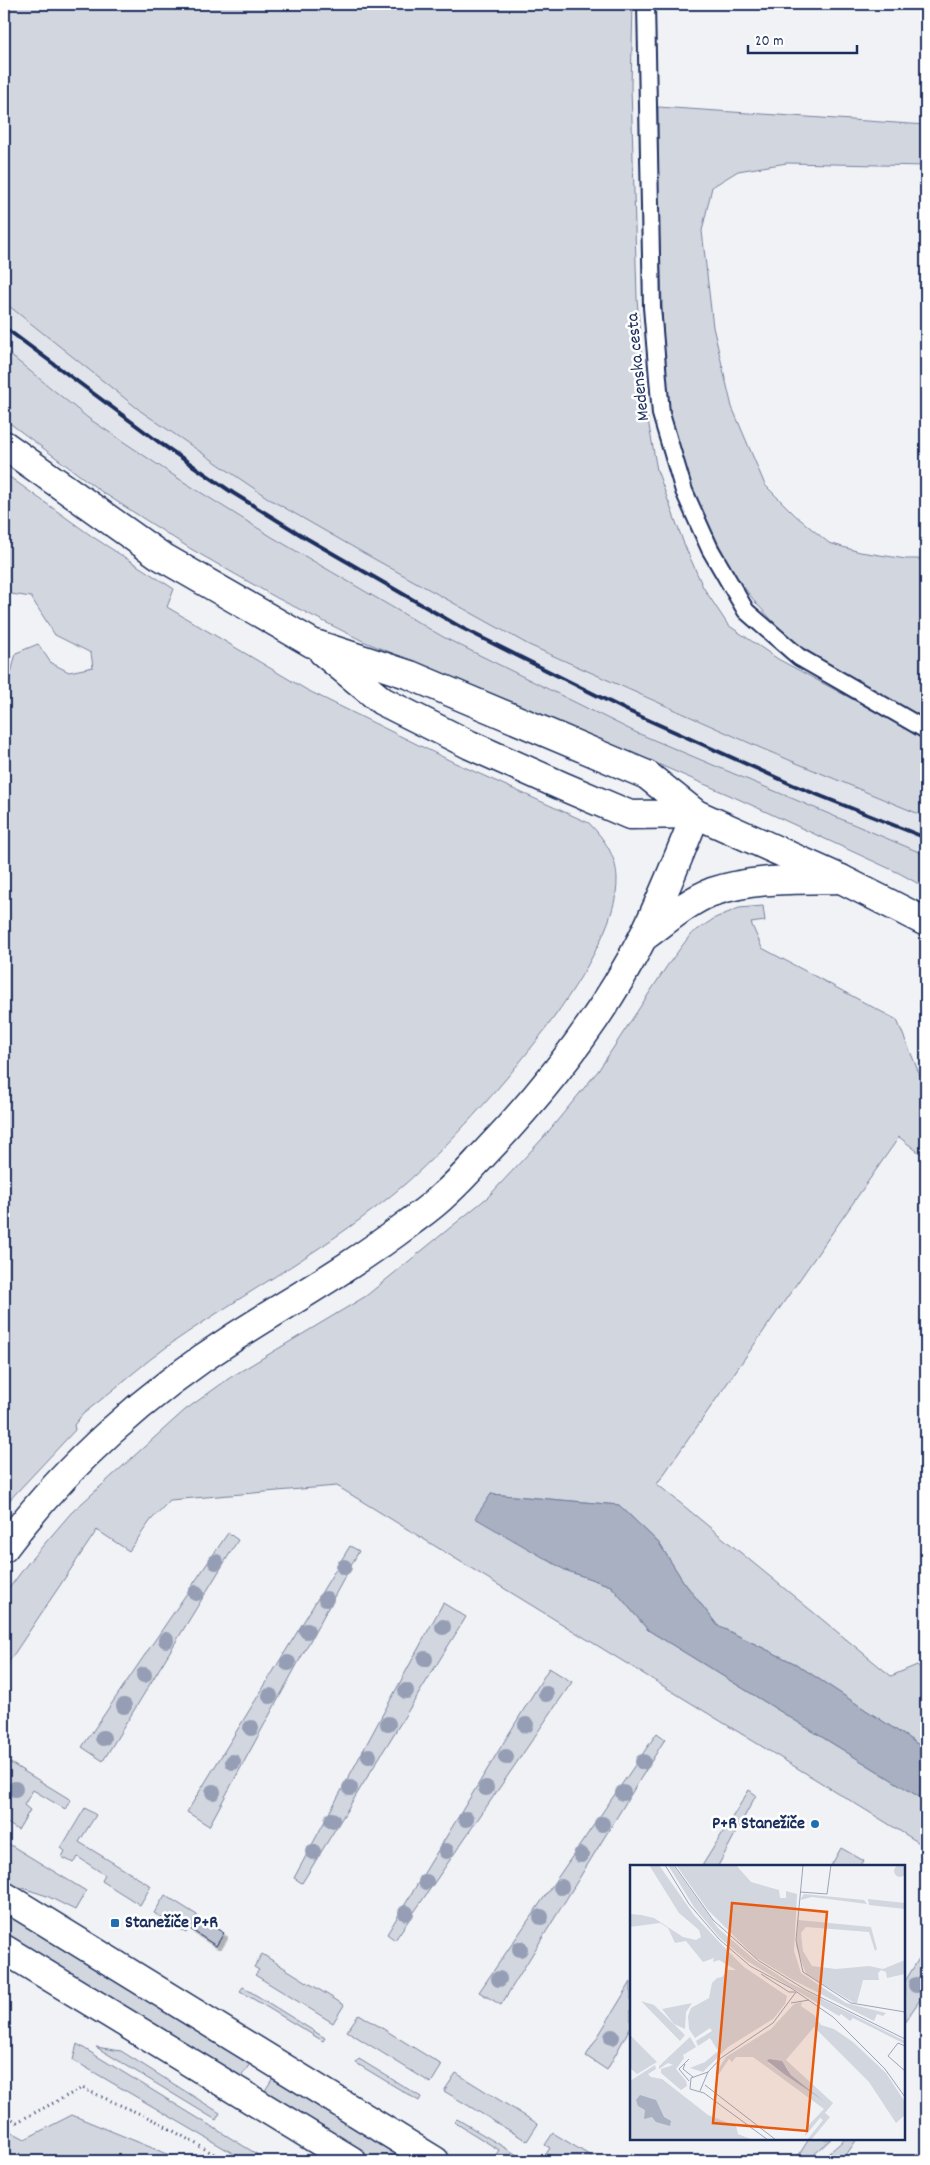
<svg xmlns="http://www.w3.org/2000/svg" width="930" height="2165" viewBox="0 0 930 2165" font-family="Dekko,sans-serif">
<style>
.built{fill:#e1e4ea}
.green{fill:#d2d6df;stroke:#76829e}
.water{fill:#a8b0c2;stroke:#707c9a}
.building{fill:#bcc2d0;stroke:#1b2f5e;filter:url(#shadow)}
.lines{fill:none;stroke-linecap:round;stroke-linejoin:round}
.service-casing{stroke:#1b2f5e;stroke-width:20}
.minor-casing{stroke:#1b2f5e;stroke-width:31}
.primary-casing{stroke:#1b2f5e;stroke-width:31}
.path{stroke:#1b2f5e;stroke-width:3;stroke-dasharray:1 4;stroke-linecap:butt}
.service{stroke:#fff;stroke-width:16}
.minor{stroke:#fff;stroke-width:28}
.primary{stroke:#fff;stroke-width:28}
.rail{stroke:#1b2f5e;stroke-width:4}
.tree{fill:#959eb4}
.poi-dot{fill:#1f6fb2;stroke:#fff;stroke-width:2}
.labels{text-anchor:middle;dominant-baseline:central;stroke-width:5;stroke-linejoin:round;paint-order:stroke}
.street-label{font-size:18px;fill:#1b2f5e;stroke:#fff}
.poi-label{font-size:18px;font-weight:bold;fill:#1b2f5e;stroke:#fff;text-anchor:end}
.inset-road{fill:none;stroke:#9ba4b9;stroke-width:1}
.view{fill:#e8590c;fill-opacity:0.15;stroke:#e8590c;stroke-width:2.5}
.inset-edge{fill:none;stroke:#1b2f5e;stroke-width:2.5}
</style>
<defs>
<filter id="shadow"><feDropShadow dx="4.5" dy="4.5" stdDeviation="0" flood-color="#0004"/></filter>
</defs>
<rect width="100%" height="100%" fill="#f1f2f5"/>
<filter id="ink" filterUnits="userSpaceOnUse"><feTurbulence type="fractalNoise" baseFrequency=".02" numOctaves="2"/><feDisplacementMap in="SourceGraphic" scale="10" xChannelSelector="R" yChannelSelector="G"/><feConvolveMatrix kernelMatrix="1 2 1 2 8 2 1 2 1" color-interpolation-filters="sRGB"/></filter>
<g filter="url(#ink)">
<!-- built -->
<path class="built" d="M4 302 142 412 271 500 529 645 763 749 926 817V855L635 732 445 638 272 537 176 477 88 418 4 350Z"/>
<!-- green -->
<path class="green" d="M4 4H633L631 86 637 298 646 409 657 470 684 544 703 587 728 625 778 659 926 739V817L763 749 529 645 360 551 271 500 142 412 4 302Z
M658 107 926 125V166L787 163 738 171 712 187 702 231 713 327 732 407 765 485 796 516 829 543 860 552 906 559H926V725L827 665 783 632 756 603 733 573 696 499 671 419 664 361 658 185Z
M4 350 88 418 176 477 272 537 445 638 635 732 926 855V888L899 873 734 797 542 714 365 642 277 598 191 549 102 492 4 419Z
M4 473 93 537 174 589 167 607 307 690 453 762 589 823C604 839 616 855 617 878 620 962 468 1129 405 1184 334 1245 249 1290 172 1343 141 1365 113 1391 83 1414L74 1425 75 1430 4 1506V688L9 682 16 653 38 644 51 663 69 672 93 667 91 653 55 635 31 597 4 593Z
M763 906 765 921 751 923 762 948 897 1020 922 1080 926 1083V1158L899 1137 657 1484 891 1676 917 1665 926 1673V1751L919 1745 796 1664 718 1626 683 1581 659 1543 619 1505 491 1494 565 1570 611 1586 648 1630 926 1801V1847L337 1486 170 1500 151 1520 129 1551 97 1530 4 1669V1595L28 1563 71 1513 185 1410 231 1377 366 1296 488 1197 543 1138 598 1071 667 966 691 934 715 918 739 908Z
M228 1533 238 1540 103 1761 82 1747Z
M350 1546 359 1551 209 1826 187 1812Z
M443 1603 466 1617 302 1883 294 1878Z
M549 1668 572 1682 395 1940 387 1934Z
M657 1733 665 1739 501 2005 479 1992Z
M4 1759 71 1800 65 1809 33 1790 24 1805 30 1810 18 1830 4 1821Z
M749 1790 756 1795 718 1866H702Z
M85 1808 96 1815 79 1842 151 1886 140 1905 102 1881 105 1875 78 1857 73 1863 62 1857 65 1851 61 1848Z
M4 1841 86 1891 75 1910 47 1896 4 1882Z
M841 1848 864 1861 860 1866H831Z
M165 1895 197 1915 186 1933 154 1913Z
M4 1910 251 2062 239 2080 4 1936Z
M926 1947V1991L904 2023V1983Z
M262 1954 344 2005 333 2023 255 1975 259 1970 254 1967Z
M631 1982V2026L607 2070 586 2056Z
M243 1987 325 2038 323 2041 240 1991Z
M359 2014 442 2065 431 2083 347 2031Z
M77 2044 268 2161H246L73 2060Z
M96 2047 121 2051 220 2113 216 2120Z
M359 2059 421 2097 419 2101 356 2063Z
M456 2073 538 2124 527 2141 444 2091Z
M274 2076 412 2161H372L263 2094Z
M72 2115 184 2161H4V2128L25 2139Z
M457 2119 527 2161H492L499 2150 454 2122Z
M553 2133 599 2161H559L546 2154 550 2148 545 2145Z
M809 2139H831L807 2161H795Z
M845 2139H857L842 2161H820Z"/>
<!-- water -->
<path class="water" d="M491 1494 619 1505 659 1543 683 1581 718 1626 796 1664 919 1745 926 1751V1801L648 1630 611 1586 565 1570 475 1518Z"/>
<!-- building -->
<path class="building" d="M197 1917 224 1933 216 1946 190 1929Z"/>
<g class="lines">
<!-- service casing -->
<g class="service-casing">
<path id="service" d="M646 4 652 307 661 414 684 491 710 549 746 611 799 657 926 730"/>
</g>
<!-- minor casing -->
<g class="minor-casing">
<path id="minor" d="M645 936C666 921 688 901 712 892 753 878 799 880 841 879
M4 1548C66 1465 148 1392 236 1336 294 1299 354 1265 409 1223 421 1214 434 1205 445 1194 459 1182 472 1167 485 1153 546 1089 603 1017 643 937 663 897 679 855 696 814
M4 1896 435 2161
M4 1949 352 2161"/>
</g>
<!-- primary casing -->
<g class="primary-casing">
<path id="primary" d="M4 445 159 555 312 643 410 675 647 775 696 814 841 879 926 922
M323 652 382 701 470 745 562 786 630 815 696 814"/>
</g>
<!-- path -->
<path class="path" d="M4 2114 17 2122 82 2088 156 2121 226 2161"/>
<!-- service -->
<use href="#service" class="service"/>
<!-- minor -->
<use href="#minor" class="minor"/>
<!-- primary -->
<use href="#primary" class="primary"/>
<!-- rail -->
<path class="rail" d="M4 327 160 443 233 493 306 538 462 628 626 710 793 785 926 838"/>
</g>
<!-- trees -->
<g class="tree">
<circle cx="216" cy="1562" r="8"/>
<circle cx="344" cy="1567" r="8"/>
<circle cx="196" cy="1593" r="8"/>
<circle cx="326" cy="1599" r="8"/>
<circle cx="443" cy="1627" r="8"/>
<circle cx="307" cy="1631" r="8"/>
<circle cx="166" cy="1640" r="8"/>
<circle cx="425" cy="1659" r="8"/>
<circle cx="288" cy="1663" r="8"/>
<circle cx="144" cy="1675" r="8"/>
<circle cx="406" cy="1691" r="8"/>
<circle cx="546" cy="1694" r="8"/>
<circle cx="270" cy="1696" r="8"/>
<circle cx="124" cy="1706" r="8"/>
<circle cx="388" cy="1724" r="8"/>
<circle cx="526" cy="1725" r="8"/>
<circle cx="251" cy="1728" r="8"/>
<circle cx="103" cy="1738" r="8"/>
<circle cx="369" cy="1756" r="8"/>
<circle cx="506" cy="1757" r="8"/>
<circle cx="233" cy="1762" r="8"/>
<circle cx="643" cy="1762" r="8"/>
<circle cx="350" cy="1788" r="8"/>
<circle cx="486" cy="1788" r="8"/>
<circle cx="15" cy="1789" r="8"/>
<circle cx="213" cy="1792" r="8"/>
<circle cx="623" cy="1793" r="8"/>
<circle cx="466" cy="1819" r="8"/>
<circle cx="332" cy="1820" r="8"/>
<circle cx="602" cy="1824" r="8"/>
<circle cx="446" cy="1851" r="8"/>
<circle cx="313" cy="1852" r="8"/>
<circle cx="581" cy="1855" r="8"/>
<circle cx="426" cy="1882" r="8"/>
<circle cx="561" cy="1887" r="8"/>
<circle cx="406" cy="1913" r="8"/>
<circle cx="541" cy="1917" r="8"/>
<circle cx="520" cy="1949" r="8"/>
<circle cx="499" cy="1979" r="8"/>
<circle cx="916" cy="1985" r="8"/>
<circle cx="612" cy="2037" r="8"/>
</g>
</g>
<!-- markers -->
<g class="poi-dot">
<circle cx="815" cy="1824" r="5"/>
<rect x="110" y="1918" width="10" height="10" rx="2.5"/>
</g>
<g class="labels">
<!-- street labels -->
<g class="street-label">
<text transform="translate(639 367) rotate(-96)">Medenska cesta</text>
</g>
<!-- poi labels -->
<g class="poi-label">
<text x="805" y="1824">P+R Stanežiče</text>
<text x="125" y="1923" text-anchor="start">Stanežiče P+R</text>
</g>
</g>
<!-- overview -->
<g transform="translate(630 1865)">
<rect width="275" height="275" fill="#f1f2f5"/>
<path d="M264 6a6 6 0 1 1 12 0a6 6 0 1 1-12 0ZM19 0H29L64 50 93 81 114 102 157 131 155 139 143 154 98 182 73 207 60 203 75 197 88 186 80 173 68 181 66 176 82 166 80 163 65 173 59 164 58 151 61 143 79 133 82 118 87 113 92 112 98 105H106L89 95 83 97 84 93 73 97 56 76 45 78 38 63 30 58 0 62V49L11 50 24 53 53 72 66 75 71 72 69 65 49 48ZM38 0H43L88 63 125 95 160 118 275 176V179L223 153 220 156 211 149 209 151 117 96 89 72 64 42ZM46 0H106L121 17 149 25 150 33H156V26L167 29 164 86 171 108 216 138 256 148 253 151 247 149 244 156 163 115 125 92 77 44ZM174 29 234 35 237 39 182 32 170 35ZM238 34 275 38V44L239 40ZM168 55 241 62 247 84 245 86 239 67 176 62 171 68 173 86 182 101 206 104 239 101 253 104 275 95V109L257 113 256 107 251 105 248 108 249 115H233L227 138H224L176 109 166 81ZM11 136 24 140 55 170 50 176ZM172 137 171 141 184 150 191 160 204 164 223 177 256 208 275 237V250L266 258 239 217 184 162 156 195 203 238 195 248 200 252 181 275H177L193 255 190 253 175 271 176 263 194 244 123 192H106L102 197 99 194 89 209H85L96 192 141 164 164 139ZM137 197 156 201 161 210 195 237ZM62 138 56 147 55 164 44 159 32 144ZM0 170 27 197 7 209 0 203ZM60 172 66 182 53 190 54 193 46 204 56 216 57 221 51 225 31 208V204L43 200 38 198 29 204V201ZM25 200 26 204 18 209 21 212 32 214 78 250 106 261 108 269 123 275H0V216Z" fill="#d2d6df" fill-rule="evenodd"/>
<path d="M139 194 152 196 161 210 195 237 154 209 137 196ZM10 230 26 235 34 252 41 256 40 261 26 257 22 252 14 254 15 245 8 241 6 235Z" fill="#a8b0c2"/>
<path class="inset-road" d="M35 0 59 39 89 74 120 101 161 123 203 152 255 204 275 232M44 0 83 55 129 96 176 125 275 174M173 0 166 75 173 107 221 138 275 147M170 27 197 29 201 0M131 109 159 127H165M161 138 179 135M275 181 268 178 258 191 275 206M55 199 53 204 63 212M78 207 61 213 60 224 74 228 138 275M59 216 49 204 59 194M75 220 146 275M70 226 78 207 91 193 143 158 166 127"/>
<path class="view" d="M102 38 197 47 177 266 83 258Z"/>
<rect width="275" height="275" class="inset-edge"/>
</g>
<!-- margin -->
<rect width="930" height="2165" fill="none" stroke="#fff" stroke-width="20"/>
<rect x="10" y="10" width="910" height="2145" fill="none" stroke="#1b2f5e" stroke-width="2" filter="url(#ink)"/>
<!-- scale -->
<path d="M748 45v8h109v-8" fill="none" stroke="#1b2f5e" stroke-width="2.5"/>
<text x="755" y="45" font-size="15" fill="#1b2f5e" stroke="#ffffff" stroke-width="4" paint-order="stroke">20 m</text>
</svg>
